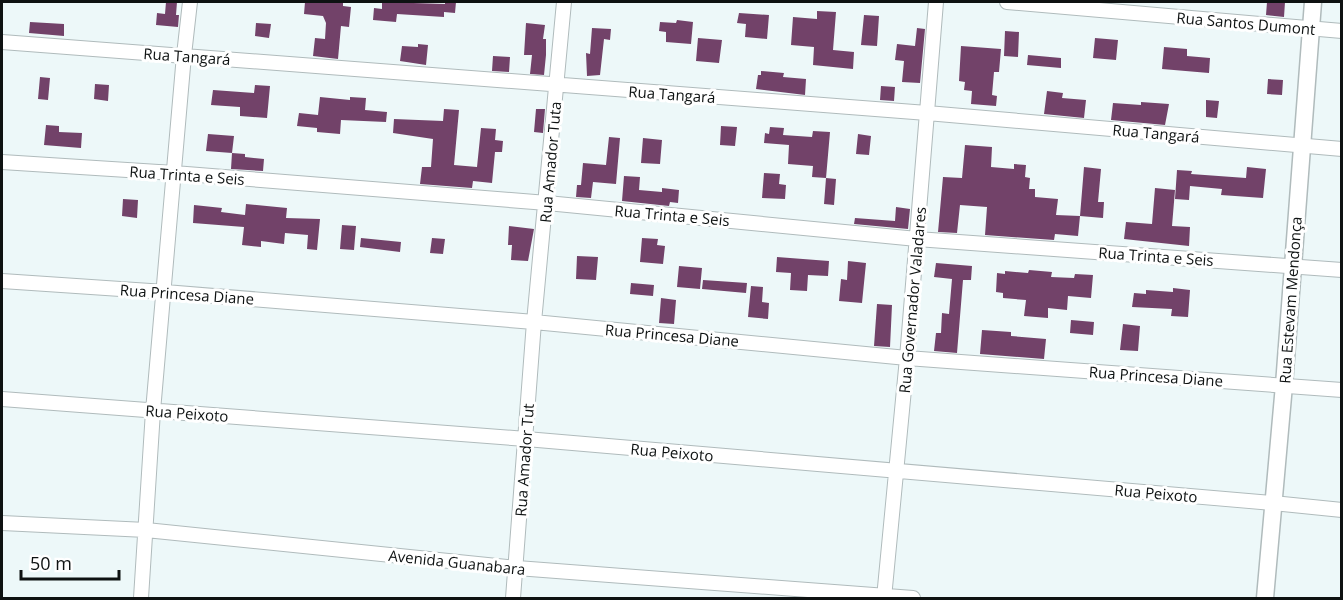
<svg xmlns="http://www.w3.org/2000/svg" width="1343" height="600" viewBox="0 0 1343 600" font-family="'Open Sans',sans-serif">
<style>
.building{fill:#724269}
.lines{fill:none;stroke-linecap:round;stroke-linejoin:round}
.minor-casing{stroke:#b0bbbc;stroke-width:16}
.tertiary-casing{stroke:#b0bbbc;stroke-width:19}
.minor{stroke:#fff;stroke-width:14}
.tertiary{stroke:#fff;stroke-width:16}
.labels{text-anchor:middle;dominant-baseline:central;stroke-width:6;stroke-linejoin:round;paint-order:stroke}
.street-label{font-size:15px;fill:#0e1212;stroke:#fff}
</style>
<rect width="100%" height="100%" fill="#edf8f9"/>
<!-- building -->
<path class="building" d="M166 2H177L176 15H179L178 27 156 25 157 13 165 14Z
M305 2H343V6L351 7 349 27 341 26 338 59 313 56 315 38 325 39 326 23 323 16 304 14Z
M382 2 445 4V2H456L455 13 444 12V17L397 14 396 22 373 20 374 8 382 9Z
M1267 2H1285L1284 17 1266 15Z
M817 11 836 12 833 50 854 52 853 69 813 65 814 47 791 45 793 17 817 19Z
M739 13 769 15 767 39 745 37 746 24 737 23Z
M864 15 879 16 877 46 861 45Z
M677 20 693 22 691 44 666 42V32L659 31 660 22 676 23Z
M30 22 64 24V36L29 33Z
M256 23 271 24 269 38 255 36Z
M526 23 545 25 543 39H546V55L544 75 530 74 532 55H524Z
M592 28 611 29 610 40 604 39 600 75 587 76 586 53 590 54Z
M917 28 925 29 920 83 902 82 904 61 895 60 897 44 915 46Z
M1005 31 1019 32 1018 57 1004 56Z
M698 38 722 40 719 63 696 61Z
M1095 38 1118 40 1116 60 1093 58Z
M418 44 428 45 426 65 400 61 402 46 418 47Z
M961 46 1001 49 999 72H994L992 95 997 96 996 106 971 104 972 91 964 90 965 82 959 81Z
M1164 47 1187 49V56L1210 58 1209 73 1162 69Z
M1028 55 1061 58V68L1027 65Z
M493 56 510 57 509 72 492 71Z
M761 71 784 73 783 77 806 79 805 95 756 89 758 75H761Z
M40 77 50 78 48 100 38 99Z
M1268 79 1283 80 1282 95 1267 94Z
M95 84 109 85 108 101 94 99Z
M255 85 270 86 267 118 240 116V107L211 105 213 90 254 93Z
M881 86 895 87 894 101 880 100Z
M1047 91 1063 93 1062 98 1086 100 1084 118 1044 114Z
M320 97 350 100V97L366 98 365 110 387 112 386 122 341 120 340 134 317 132V128L297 126 299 113 318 115Z
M1206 100 1219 101 1217 118 1206 117Z
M1141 102 1169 104 1165 125 1111 120 1113 103 1141 105Z
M444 109 459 110 454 165 477 167 481 128 496 129 495 140 503 141 502 152H495L492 183 473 181 472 188 420 184 422 167H431L433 139 393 133 394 119 443 121Z
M536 109H545L543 133 534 132Z
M46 125 59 126V132L82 133 81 148 44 145Z
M721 126 737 127 735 146 720 145Z
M770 127 784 128 783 135 812 137 813 131 830 132 826 178 812 177 813 166 788 164 789 145 764 143 765 133 769 134Z
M208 134 234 136 232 153 206 151Z
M858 134 871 136 869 155 856 154Z
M609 137 620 138 616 184 593 182 591 198 576 197 577 185H581L583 163 606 165Z
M643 138 662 140 660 164 641 163Z
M965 145 992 147 991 167 1014 169V164L1026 165 1025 177 1030 178 1029 189H1035V197L1058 199 1056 215 1080 216 1078 236 1055 234 1054 240 985 235 987 207 960 205 957 233 938 232 943 177 962 178Z
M232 153 245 154V157L264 159 263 171 231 169Z
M1084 167 1101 169 1098 202H1104L1103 218 1080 216Z
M1247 167 1266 169 1263 198 1221 195 1222 189 1190 186 1189 200 1175 199 1177 170 1192 171 1191 174 1246 178Z
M764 173 780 174 779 184 786 185 785 199 762 198Z
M624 176 640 177 639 190 662 192V188L679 190 678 203 670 202 669 206 622 201Z
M826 178 836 179 834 205 824 204Z
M1155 188 1175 190 1172 226 1190 227 1189 246 1124 239 1126 222 1152 224Z
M123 199 138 200 137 218 122 216Z
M246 204 287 208 286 218 320 219 317 250 307 249 308 235 285 233 284 244 261 241V247L242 245 244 227 193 223 194 205 222 208 221 212 245 215Z
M896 207 910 209 908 229 854 224 855 218 895 221Z
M342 225 356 226 354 250 340 249Z
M509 226 534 229 528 261 511 260 512 245H508Z
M361 238 401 242 400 252 360 247Z
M432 238 445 239 443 254 430 253Z
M642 238 658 239 657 245 665 246 663 264 640 262Z
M577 256 598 257 596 280 576 279Z
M777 257 829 261 828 276 808 275 807 291 790 290 791 273 776 272Z
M848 261 866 263 862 303 839 301 841 279 847 280Z
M936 263 972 266 971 280H963L957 353 934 351 936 333H941L942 313 949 314 952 279 934 277Z
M679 266 702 268 700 289 677 287Z
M1029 270 1052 272 1051 277 1074 278 1075 274 1093 275 1091 298 1068 296 1067 310 1048 308V318L1024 316 1026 300 1003 298V293L996 292 997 273 1005 274V271L1028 273Z
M703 280 747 283 746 293 702 289Z
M631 283 654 285 653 296 630 294Z
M751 286 763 287 762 302 769 303 768 319 748 317Z
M1173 288 1190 290 1188 317 1171 316 1172 309 1132 307 1134 293 1146 294V290L1173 292Z
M661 298 676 300 674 324 659 323Z
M877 304 892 305 890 347 874 346Z
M1071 320 1094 322 1093 335 1070 333Z
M1123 324 1140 326 1138 351 1120 350Z
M982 330 1011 332V336L1046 339 1044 359 980 354Z"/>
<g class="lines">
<!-- minor casing -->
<g class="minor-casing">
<path id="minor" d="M1007 2 1342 31
M2 42 927 113 1342 149
M2 162 174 173 547 203 917 239 1342 270
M2 281 165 292 534 322 907 358 1342 390
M2 399 526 439 1273 503 1342 510
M2 523 146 530 517 568 913 598
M141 598 153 411 184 55 190 2
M513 598 534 322 564 2
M884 598 907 358 936 2"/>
</g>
<!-- tertiary casing -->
<g class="tertiary-casing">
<path id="tertiary" d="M1265 598 1284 385 1313 2"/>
</g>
<!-- minor -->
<use href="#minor" class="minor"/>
<!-- tertiary -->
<use href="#tertiary" class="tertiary"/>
</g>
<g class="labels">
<!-- street labels -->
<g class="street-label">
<text transform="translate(1246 23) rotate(5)">Rua Santos Dumont</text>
<text transform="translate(187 56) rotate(4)">Rua Tangará</text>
<text transform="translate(672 94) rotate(4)">Rua Tangará</text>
<text transform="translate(1156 133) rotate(5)">Rua Tangará</text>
<text transform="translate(550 162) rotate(-85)">Rua Amador Tuta</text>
<text transform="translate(187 175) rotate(4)">Rua Trinta e Seis</text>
<text transform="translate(672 215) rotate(5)">Rua Trinta e Seis</text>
<text transform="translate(1156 256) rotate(4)">Rua Trinta e Seis</text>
<text transform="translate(187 294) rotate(4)">Rua Princesa Diane</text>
<text transform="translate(912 300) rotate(-85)">Rua Governador Valadares</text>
<text transform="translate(1290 300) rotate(-86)">Rua Estevam Mendonça</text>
<text transform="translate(672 335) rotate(5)">Rua Princesa Diane</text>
<text transform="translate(1156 376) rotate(4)">Rua Princesa Diane</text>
<text transform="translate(187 413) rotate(4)">Rua Peixoto</text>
<text transform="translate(672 452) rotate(5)">Rua Peixoto</text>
<text transform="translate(524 460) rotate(-86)">Rua Amador Tut</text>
<text transform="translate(1156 493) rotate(5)">Rua Peixoto</text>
<text transform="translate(457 562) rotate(6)">Avenida Guanabara</text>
</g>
</g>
<!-- border -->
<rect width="1343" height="600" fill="none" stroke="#0e1212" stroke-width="6"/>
<!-- scale -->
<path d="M21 570v9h98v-9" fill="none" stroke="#0e1212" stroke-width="3"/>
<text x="30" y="570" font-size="18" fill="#0e1212" stroke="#ffffff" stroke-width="4.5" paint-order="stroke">50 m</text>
</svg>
